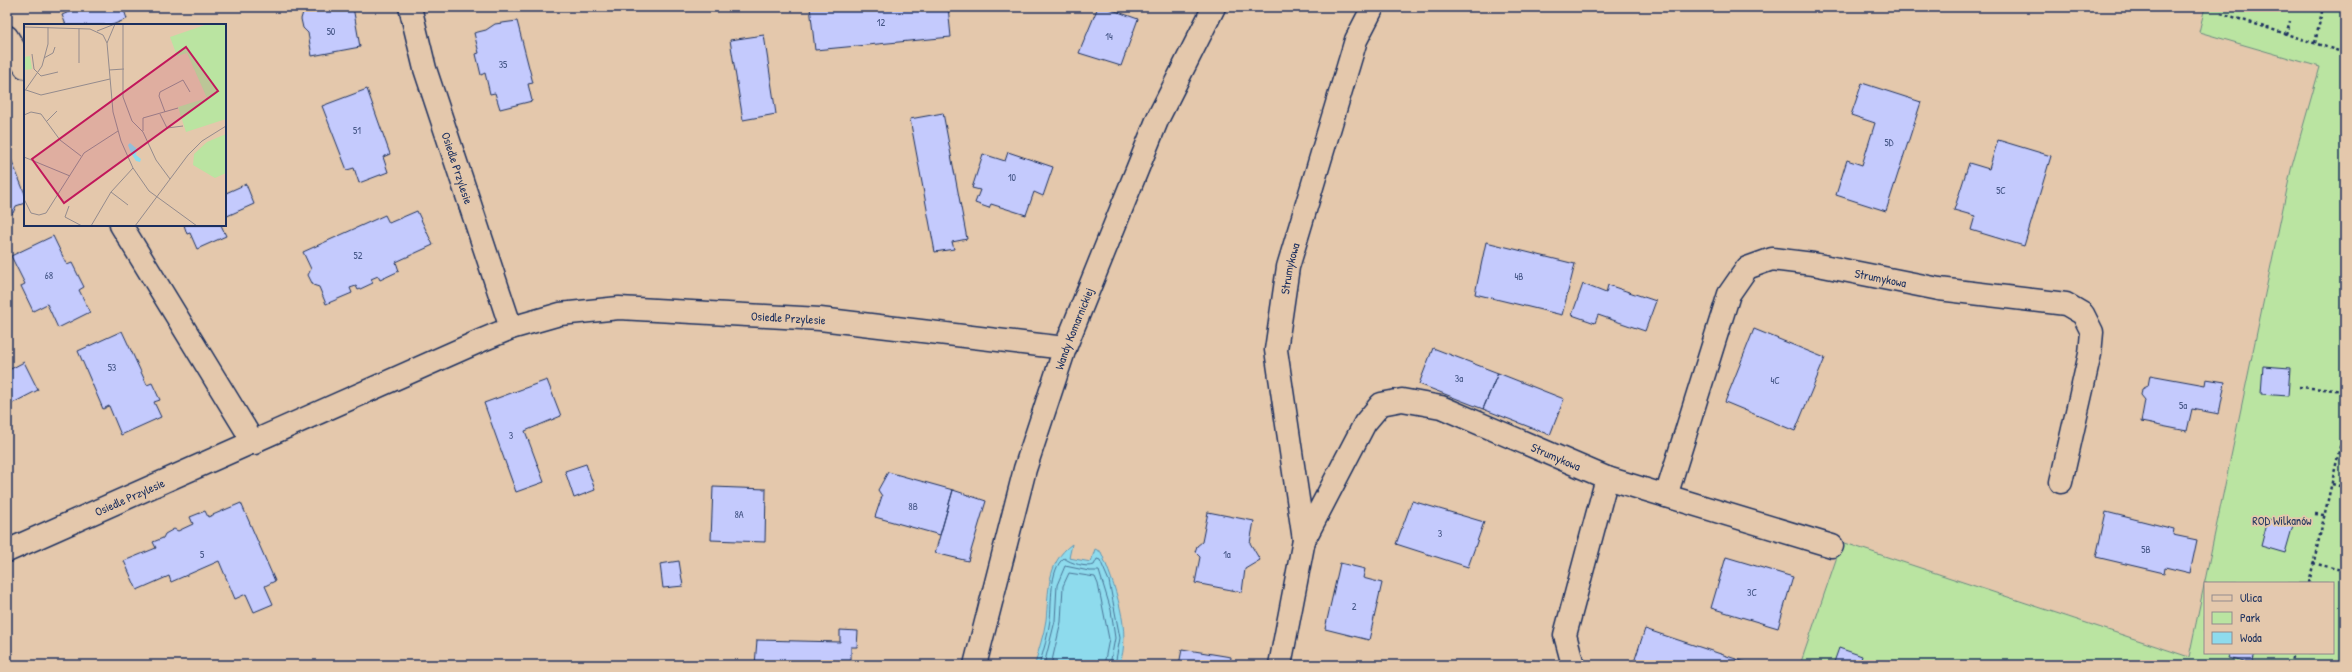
<svg xmlns="http://www.w3.org/2000/svg" width="2352" height="672" viewBox="0 0 2352 672" font-family="'Patrick Hand',sans-serif">
<style>
.green{fill:#bae4a1;stroke:#6a8a80;fill-rule:evenodd}
.water{fill:#8edbed;stroke:#6096b4}
.lines{fill:none;stroke-linecap:round;stroke-linejoin:round}
.shore{stroke:#497497;stroke-width:1}
.building{fill:#c4cafd;stroke:#1b2f5e}
.minor-casing{stroke:#1b2f5e;stroke-width:25}
.path{stroke:#1b2f5e;stroke-width:2.5;stroke-dasharray:3 3;stroke-linecap:butt}
.minor{stroke:#e4c8ac;stroke-width:22}
.labels{text-anchor:middle;dominant-baseline:central;stroke-width:3.5;stroke-linejoin:round;paint-order:stroke}
.number-label{font-size:10px;fill:#455686}
.street-label{font-size:12px;fill:#1b2f5e;stroke:#e4c8ac}
.park-label{font-size:12px;fill:#233861;stroke:#e4c8ac}
.inset-road{fill:none;stroke:#948b8d;stroke-width:1}
.view{fill:#c2185b;fill-opacity:0.15;stroke:#c2185b;stroke-width:2}
.inset-edge{fill:none;stroke:#1b2f5e;stroke-width:2}
</style>
<rect width="100%" height="100%" fill="#e4c8ac"/>
<filter id="ink" filterUnits="userSpaceOnUse"><feTurbulence type="fractalNoise" baseFrequency=".025" numOctaves="2"/><feDisplacementMap in="SourceGraphic" scale="8" xChannelSelector="R" yChannelSelector="G"/><feConvolveMatrix kernelMatrix="1 2 1 2 8 2 1 2 1" color-interpolation-filters="sRGB"/></filter>
<g filter="url(#ink)">
<!-- green -->
<path class="green" d="M2205 7H2345V665H1800L1842 542 2189 657 2292 165 2320 67 2199 32ZM2205 583H2333V653H2205Z"/>
<!-- water -->
<path class="water" d="M1072 544 1069 558 1091 562 1095 549 1101 552C1114 583 1133 633 1119 665H1035C1038 650 1044 635 1046 620 1049 592 1046 563 1072 544Z"/>
<g class="lines">
<!-- shore -->
<path class="shore" d="M1039 665C1044 650 1048 635 1050 620 1052 604 1049 569 1064 558 1070 563 1087 568 1094 565L1097 559 1100 560 1109 581 1120 638 1115 665
M1044 665 1055 621 1057 585 1065 566 1089 571H1099L1111 610 1115 638 1110 665
M1051 665 1061 622 1063 586 1069 573 1095 577 1098 584 1109 639 1104 665"/>
</g>
<!-- building -->
<path class="building" d="M76 7H123L127 19 112 25H66L62 15 76 9Z
M313 7H353L360 47 312 56 308 33 303 28 301 19 304 9Z
M810 7H948L951 37 815 50Z
M1098 7H1104L1138 19 1121 66 1079 53Z
M517 21 533 83 528 84 532 101 500 109 495 93 490 94 485 73 481 75 476 54 479 53 474 33 486 30 495 24Z
M764 35 776 114 743 120 730 40Z
M1862 83 1921 102 1886 211 1836 195 1847 160 1862 165 1875 123 1851 115Z
M367 89 390 154 383 157 388 172 359 183 354 168 347 170 322 106Z
M943 113 967 239 952 242 954 249 935 252 910 119Z
M1998 140 2051 156 2024 246 1971 230 1975 216 1954 210 1969 163 1989 169Z
M1008 152 1053 167 1043 196 1034 192 1026 215 991 204 989 208 975 203 980 190 972 188 983 154 1005 161Z
M11 159 25 194V203L16 206 13 213 7 215V161Z
M246 184 254 204 225 217V190L226 193Z
M417 211 433 245 396 262 399 271 380 280 378 276 371 279 373 283 358 290 356 286 350 288 352 293 326 304 319 287 313 285 308 275 311 269 303 252 385 215 389 223Z
M184 225H221L226 236 197 249 190 233 187 234Z
M53 236 67 265 72 263 84 287 79 290 90 312 58 328 47 304 33 311 21 286 25 284 11 256Z
M1486 242 1575 264 1562 315 1475 294Z
M1583 284 1606 293 1608 285 1656 301 1645 331 1598 315 1595 323 1572 315Z
M1754 329 1825 358 1795 431 1725 402Z
M122 331 147 385 152 383 160 400 154 402 161 417 121 435 109 406 103 409 78 351Z
M1433 348 1498 373 1483 409 1419 384Z
M24 362 38 390 9 405 7 401V371Z
M2263 366 2290 368 2288 396 2261 394Z
M1498 373 1564 399 1550 435 1483 409Z
M2150 375 2205 385 2206 379 2225 382 2219 414 2192 409 2187 431 2141 422 2145 400 2141 395 2142 389 2148 386Z
M547 380 561 416 525 431 544 482 516 492 484 403Z
M586 464 595 490 574 498 565 471Z
M888 472 953 490 940 535 875 517 882 496 878 490Z
M713 487 766 489 765 542 711 540Z
M953 490 986 501 968 561 935 553Z
M1412 501 1484 522 1468 567 1396 544Z
M241 503 275 581 265 586 273 604 254 612 246 594 235 599 219 561 171 582 169 576 137 590 124 561 156 548 153 542 163 538 165 534 174 529 178 531 193 524 190 517 205 511 208 517Z
M1208 512 1254 521 1250 543 1260 560 1245 569 1242 592 1195 583 1200 557 1195 552 1197 546 1202 542Z
M2106 512 2174 529 2173 535 2197 540 2190 573 2165 567 2164 573 2096 557Z
M2268 519 2293 525 2285 553 2261 546Z
M1726 557 1793 577 1778 628 1711 608Z
M679 561 683 586 663 588 660 564Z
M1340 563 1365 569 1363 578 1382 583 1369 640 1325 629Z
M1645 629 1754 665H1633Z
M840 630 858 631 857 647H851V665H755L757 640 840 642Z
M1839 648 1862 656 1859 665H1833Z
M1182 649 1231 657 1230 665H1179Z
M2230 653H2255L2252 664 2228 658Z"/>
<g class="lines">
<!-- minor casing -->
<g class="minor-casing">
<g id="minor">
<path id="s1" d="M410 7 425 69 511 328"/>
<path d="M7 37 25 67"/>
<path d="M121 225 254 443"/>
<path id="s2" d="M1666 496 1729 294 1747 268 1772 259 1813 264 1939 289 2066 304 2083 314 2092 332 2090 354 2061 482"/>
<path id="s3" d="M1304 540 1365 423 1381 404 1402 400 1441 407 1607 478 1832 546"/>
<path id="s4" d="M7 551 480 341 511 328 560 314 619 308 820 319 1065 348"/>
<path id="s5" d="M975 665 1025 469 1065 348 1158 118 1214 7"/>
<path id="s6" d="M1280 665 1304 540 1276 350 1288 267 1356 40 1373 7"/>
<path d="M1573 665 1565 635 1607 478"/>
</g>
</g>
<!-- path -->
<path class="path" d="M2221 13 2345 53
M2286 34 2290 21
M2315 43 2323 7
M2299 387 2345 391
M2332 484 2340 486
M2315 514 2324 515
M2313 563 2345 571
M2309 583 2345 425
M2290 665 2293 653"/>
<!-- minor -->
<use href="#minor" class="minor"/>
</g>
</g>
<g class="labels">
<!-- number labels -->
<g class="number-label">
<text x="881" y="22">12</text>
<text x="331" y="31">50</text>
<text x="1109" y="36">14</text>
<text x="503" y="64">35</text>
<text x="357" y="130">51</text>
<text x="1889" y="142">5D</text>
<text x="1012" y="177">10</text>
<text x="2001" y="190">5C</text>
<text x="358" y="255">52</text>
<text x="49" y="275">68</text>
<text x="1519" y="276">4B</text>
<text x="112" y="367">53</text>
<text x="1459" y="378">3a</text>
<text x="1775" y="380">4C</text>
<text x="2183" y="405">5a</text>
<text x="511" y="435">3</text>
<text x="913" y="506">8B</text>
<text x="739" y="514">8A</text>
<text x="1440" y="533">3</text>
<text x="2146" y="549">5B</text>
<text x="202" y="554">5</text>
<text x="1227" y="554">1a</text>
<text x="1752" y="592">3C</text>
<text x="1354" y="606">2</text>
</g>
<!-- street labels -->
<g class="street-label">
<text stroke="none"><textPath href="#s1" startOffset="168">Osiedle Przylesie</textPath></text>
<text stroke="none"><textPath href="#s6" startOffset="402">Strumykowa</textPath></text>
<text stroke="none"><textPath href="#s2" startOffset="380">Strumykowa</textPath></text>
<text stroke="none"><textPath href="#s4" startOffset="831">Osiedle Przylesie</textPath></text>
<text stroke="none"><textPath href="#s5" startOffset="351">Wandy Komarnickiej</textPath></text>
<text stroke="none"><textPath href="#s3" startOffset="343">Strumykowa</textPath></text>
<text stroke="none"><textPath href="#s4" startOffset="134">Osiedle Przylesie</textPath></text>
</g>
<!-- park labels -->
<g class="park-label">
<text x="2282" y="520">ROD Wilkanów</text>
</g>
</g>
<!-- overview -->
<g transform="translate(24 24)">
<rect width="202" height="202" fill="#e4c8ac"/>
<path d="M184 0H202V95L162 108 154 83 183 74 163 29 153 32 146 13ZM6 32 8 45 0 46V33ZM202 110V149L191 154 169 141 170 130 183 118Z" fill="#bae4a1"/>
<path d="M106 119 113 125 112 131 117 135 116 138 112 137 107 129 104 121Z" fill="#8edbed"/>
<path class="inset-road" d="M99 0V73L108 97 119 108 132 136 146 155M0 3 66 5 79 11 83 19 89 88 97 117 109 144 125 167 173 202M55 4V39M73 7 91 0M83 19 91 0M8 30 10 45 17 52 34 48M20 34 29 29 31 23M85 46 100 45M2 66 17 71 86 55M0 68 18 42 24 20V3M141 88 135 72 136 68 159 56 166 68M136 90 143 104 159 102M0 91 7 88 17 90 36 116 57 132M23 97 33 87M119 107V94L154 84M0 133 46 152M87 168 104 181M0 175 7 189 15 191 22 189 60 129 94 107M45 182 41 193 58 202M67 202 87 168 109 144M111 202 164 131 178 117 202 102"/>
<path class="view" d="M162 23 194 67 40 179 8 135Z"/>
<rect width="202" height="202" class="inset-edge"/>
</g>
<!-- margin -->
<rect width="2352" height="672" fill="none" stroke="#e4c8ac" stroke-width="24"/>
<rect x="12" y="12" width="2328" height="648" fill="none" stroke="#1b2f5e" stroke-width="1.5" filter="url(#ink)"/>
<!-- legend -->
<rect x="2204" y="582" width="130" height="72" fill="#e4c8ac" stroke="#948b8d"/>
<rect x="2212" y="595" width="20" height="6" fill="#e4c8ac" stroke="#948b8d"/>
<text x="2240" y="602" font-size="12" fill="#1b2f5e">Ulica</text>
<rect x="2212" y="612" width="20" height="12" fill="#bae4a1" stroke="#948b8d"/>
<text x="2240" y="622" font-size="12" fill="#1b2f5e">Park</text>
<rect x="2212" y="632" width="20" height="12" fill="#8edbed" stroke="#948b8d"/>
<text x="2240" y="642" font-size="12" fill="#1b2f5e">Woda</text>
</svg>
